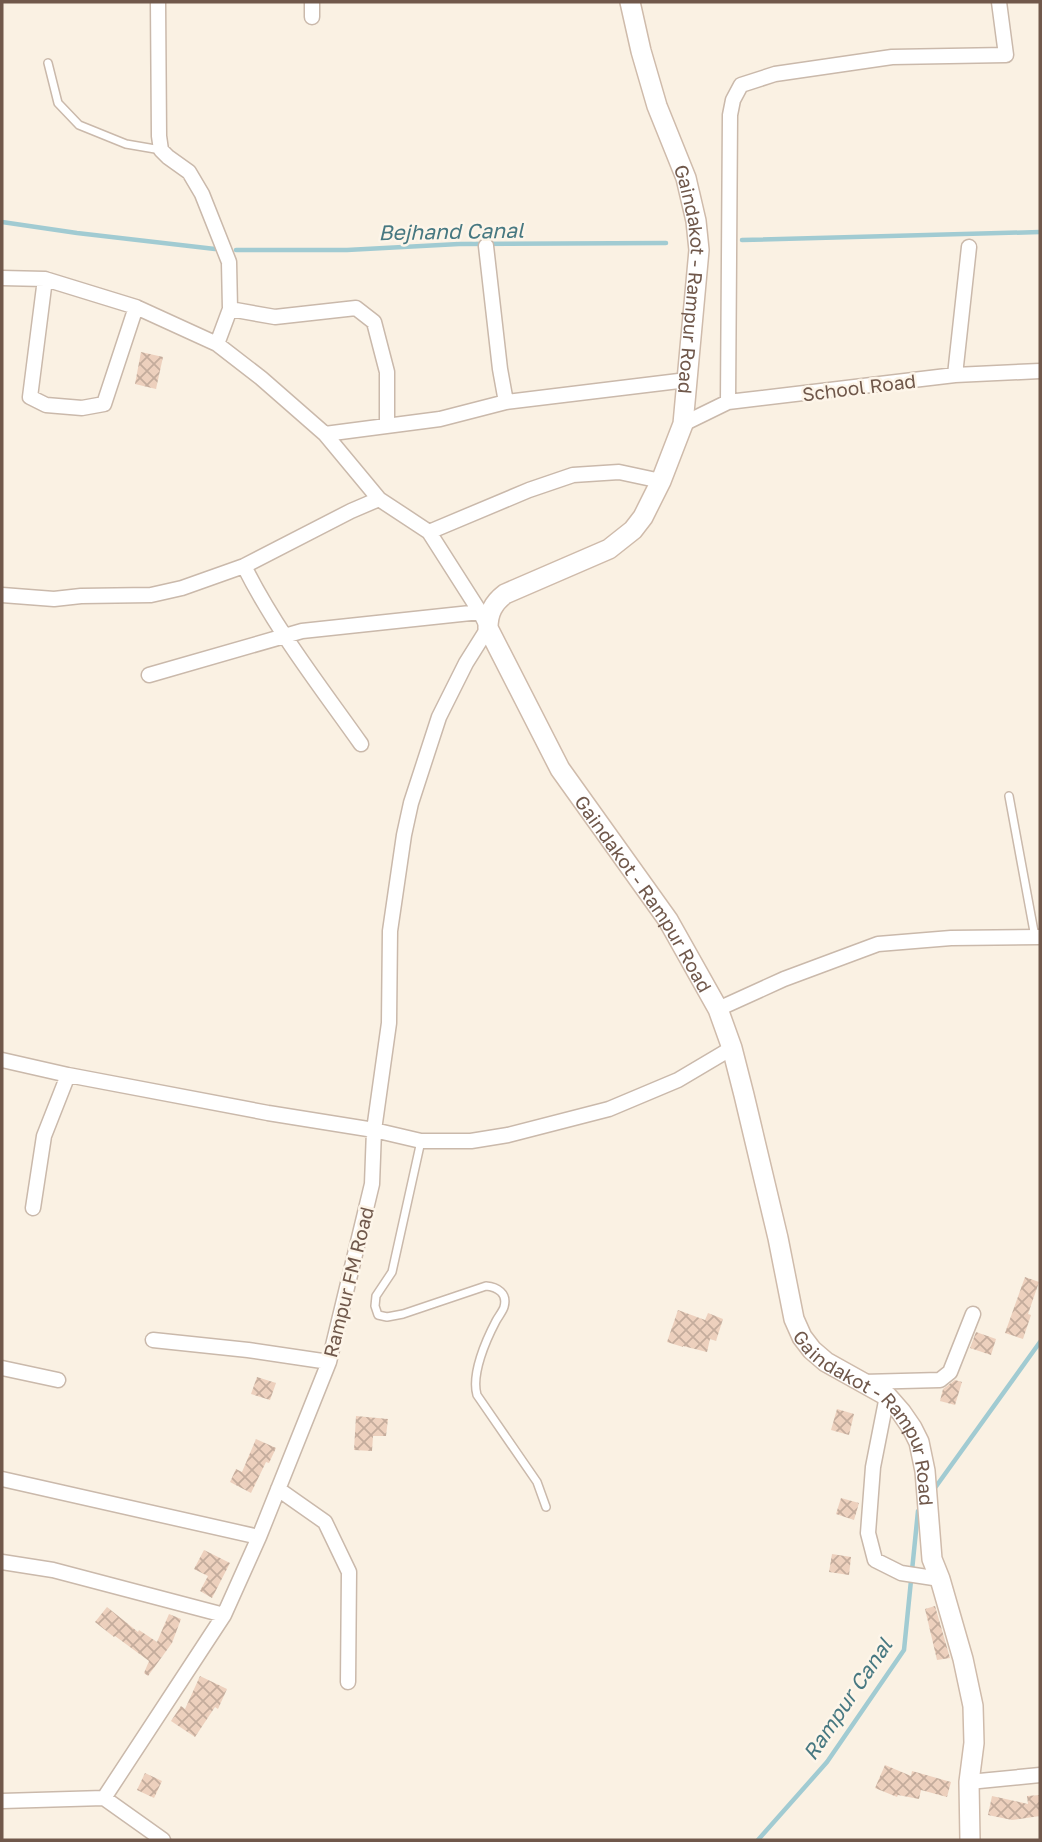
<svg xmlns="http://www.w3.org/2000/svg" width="1042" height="1842" viewBox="0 0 1042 1842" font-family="'Golos Text',sans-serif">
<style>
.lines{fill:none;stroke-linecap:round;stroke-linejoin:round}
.stream{stroke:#a1cbd2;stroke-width:4.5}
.building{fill:url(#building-cross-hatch)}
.service-casing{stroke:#cab9ab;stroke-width:10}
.minor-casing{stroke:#cab9ab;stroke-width:17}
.secondary-casing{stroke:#cfbbab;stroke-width:22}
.service{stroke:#fff;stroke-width:7}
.minor{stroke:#fff;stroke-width:14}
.secondary{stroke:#fff;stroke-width:19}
.labels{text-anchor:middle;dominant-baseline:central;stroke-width:5;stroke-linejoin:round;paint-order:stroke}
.street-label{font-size:19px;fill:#70584b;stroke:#fdf5e9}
.water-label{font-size:21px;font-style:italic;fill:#477881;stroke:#fdf5e9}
</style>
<defs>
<pattern id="building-cross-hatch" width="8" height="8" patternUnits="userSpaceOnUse" patternTransform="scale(1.75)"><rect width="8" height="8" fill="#edd0bd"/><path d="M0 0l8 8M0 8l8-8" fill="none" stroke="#c4ac9c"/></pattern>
</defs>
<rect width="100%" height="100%" fill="#faf1e3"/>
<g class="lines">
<!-- stream -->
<path class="stream" d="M2 222 77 233 215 249
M742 240 1040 232
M236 250H347L459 244 666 243
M932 1492 1040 1342
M758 1840 827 1762 904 1650 918 1511 921 1508"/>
</g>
<!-- building -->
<path class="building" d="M141 352 163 357 156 389 135 384Z
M1025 1277 1039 1282 1028 1314 1031 1315 1023 1339 1005 1333Z
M678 1310 705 1320 708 1313 723 1319 716 1341 710 1339 707 1352 683 1346V1347L667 1342Z
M976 1332 996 1339 991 1355 970 1348Z
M257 1377 276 1383 270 1400 251 1394Z
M955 1380 962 1382 955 1405 940 1401 943 1389Z
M837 1409 854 1414 849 1435 831 1430Z
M356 1416 388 1419 386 1436H373L372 1451 354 1450Z
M256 1439 276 1448 269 1463 266 1462 251 1493 230 1482 236 1469 242 1472Z
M841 1498 859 1503 854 1520 836 1514Z
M204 1550 230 1563 212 1598 200 1591 208 1576 194 1569Z
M832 1554 851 1557 849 1575 829 1572Z
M935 1606 950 1658 937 1660 925 1609Z
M107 1607 138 1632 139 1630 157 1642 169 1614 181 1619 172 1643 148 1676 144 1673 149 1661 115 1636 114 1637 95 1622Z
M200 1676 227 1689 218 1709 215 1707 195 1737 171 1721 181 1706 185 1709Z
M885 1765 911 1776 912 1771 951 1782 947 1797 921 1790 919 1799 898 1795 897 1797 875 1788Z
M145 1773 162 1781 154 1798 137 1790Z
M1040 1795V1816L1012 1820 988 1815 992 1796 1028 1804 1027 1796Z"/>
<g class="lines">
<!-- service casing -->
<g class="service-casing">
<path id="service" d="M48 63 58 103 79 125 126 144 161 150
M1009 796 1035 937
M421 1141 392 1272 376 1296 375 1306 378 1315 387 1317 403 1314 486 1286C497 1287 508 1293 504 1307 503 1311 498 1317 496 1321 486 1340 471 1374 477 1395L537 1482 546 1507"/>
</g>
<!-- minor casing -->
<g class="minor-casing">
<path id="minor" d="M158 2 159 136 161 150 168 157 189 172 202 194 229 262 230 309 217 344
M312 17V2
M486 246 500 369 506 402
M2 278 45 279 136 307 217 344 261 378 325 434 379 499 429 532 480 612 488 628 466 663 439 717 411 803 404 835 390 931 389 1023 374 1130 372 1184 329 1362 259 1537 224 1615 104 1798 2 1801
M45 279 30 397 46 405 82 408 104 404 136 307
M230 309 275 317 356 308 374 322 387 372V425
M955 375 969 247
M728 402 730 115 733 100 741 85 775 74 892 57 1006 55 999 2
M683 424 728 402 955 375 1040 371
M325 434 440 419 506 402 687 380
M429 532 529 490 573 475 619 472 661 481
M244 566C276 630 320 686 361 744
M2 595 54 599 81 596 151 595 182 588 244 566 351 511 379 499
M149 675 302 631 480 612
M718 1009 784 979 878 944 951 938 1040 937
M2 1060 68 1075 268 1113 374 1130 421 1141H471L508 1135 609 1109 678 1080 732 1048
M33 1208 44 1136 68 1075
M153 1340 248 1350 329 1362
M2 1368 58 1380
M863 1382 940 1380 950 1372 973 1314
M887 1396 873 1467 868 1533 875 1560 901 1573 940 1579
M2 1479 259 1537
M278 1489 325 1522 349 1572 348 1682
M2 1562 53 1570 224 1615
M969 1782 1040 1775
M104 1798 163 1840"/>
</g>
<!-- secondary casing -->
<g class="secondary-casing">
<g id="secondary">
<path id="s1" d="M630 2 641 51 657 106 686 178 696 221 699 250 683 424 661 481 643 517 633 530 609 549 505 594C493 603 488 613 488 628L560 769 668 920 718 1009 732 1048 744 1095 778 1238 794 1319 802 1337 812 1350 826 1362 887 1396 901 1412 912 1428 919 1442 925 1471 932 1559 940 1579 963 1659 973 1706 974 1743 969 1782 970 1840"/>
</g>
</g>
<!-- service -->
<use href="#service" class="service"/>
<!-- minor -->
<use href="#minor" class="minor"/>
<!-- secondary -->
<use href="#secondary" class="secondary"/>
</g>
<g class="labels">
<!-- street labels -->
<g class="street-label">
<text stroke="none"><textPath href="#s1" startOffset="287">Gaindakot - Rampur Road</textPath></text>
<text transform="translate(859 387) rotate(-7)">School Road</text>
<text stroke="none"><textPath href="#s1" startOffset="1043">Gaindakot - Rampur Road</textPath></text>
<text transform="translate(348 1282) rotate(-76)">Rampur FM Road</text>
<text stroke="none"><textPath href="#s1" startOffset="1629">Gaindakot - Rampur Road</textPath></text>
</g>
<!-- water labels -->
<g class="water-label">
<text transform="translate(451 231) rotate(-1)">Bejhand Canal</text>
<text transform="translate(847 1699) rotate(-56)">Rampur Canal</text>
</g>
</g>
<!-- border -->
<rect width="1042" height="1842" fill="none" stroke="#70584b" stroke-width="7"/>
</svg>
